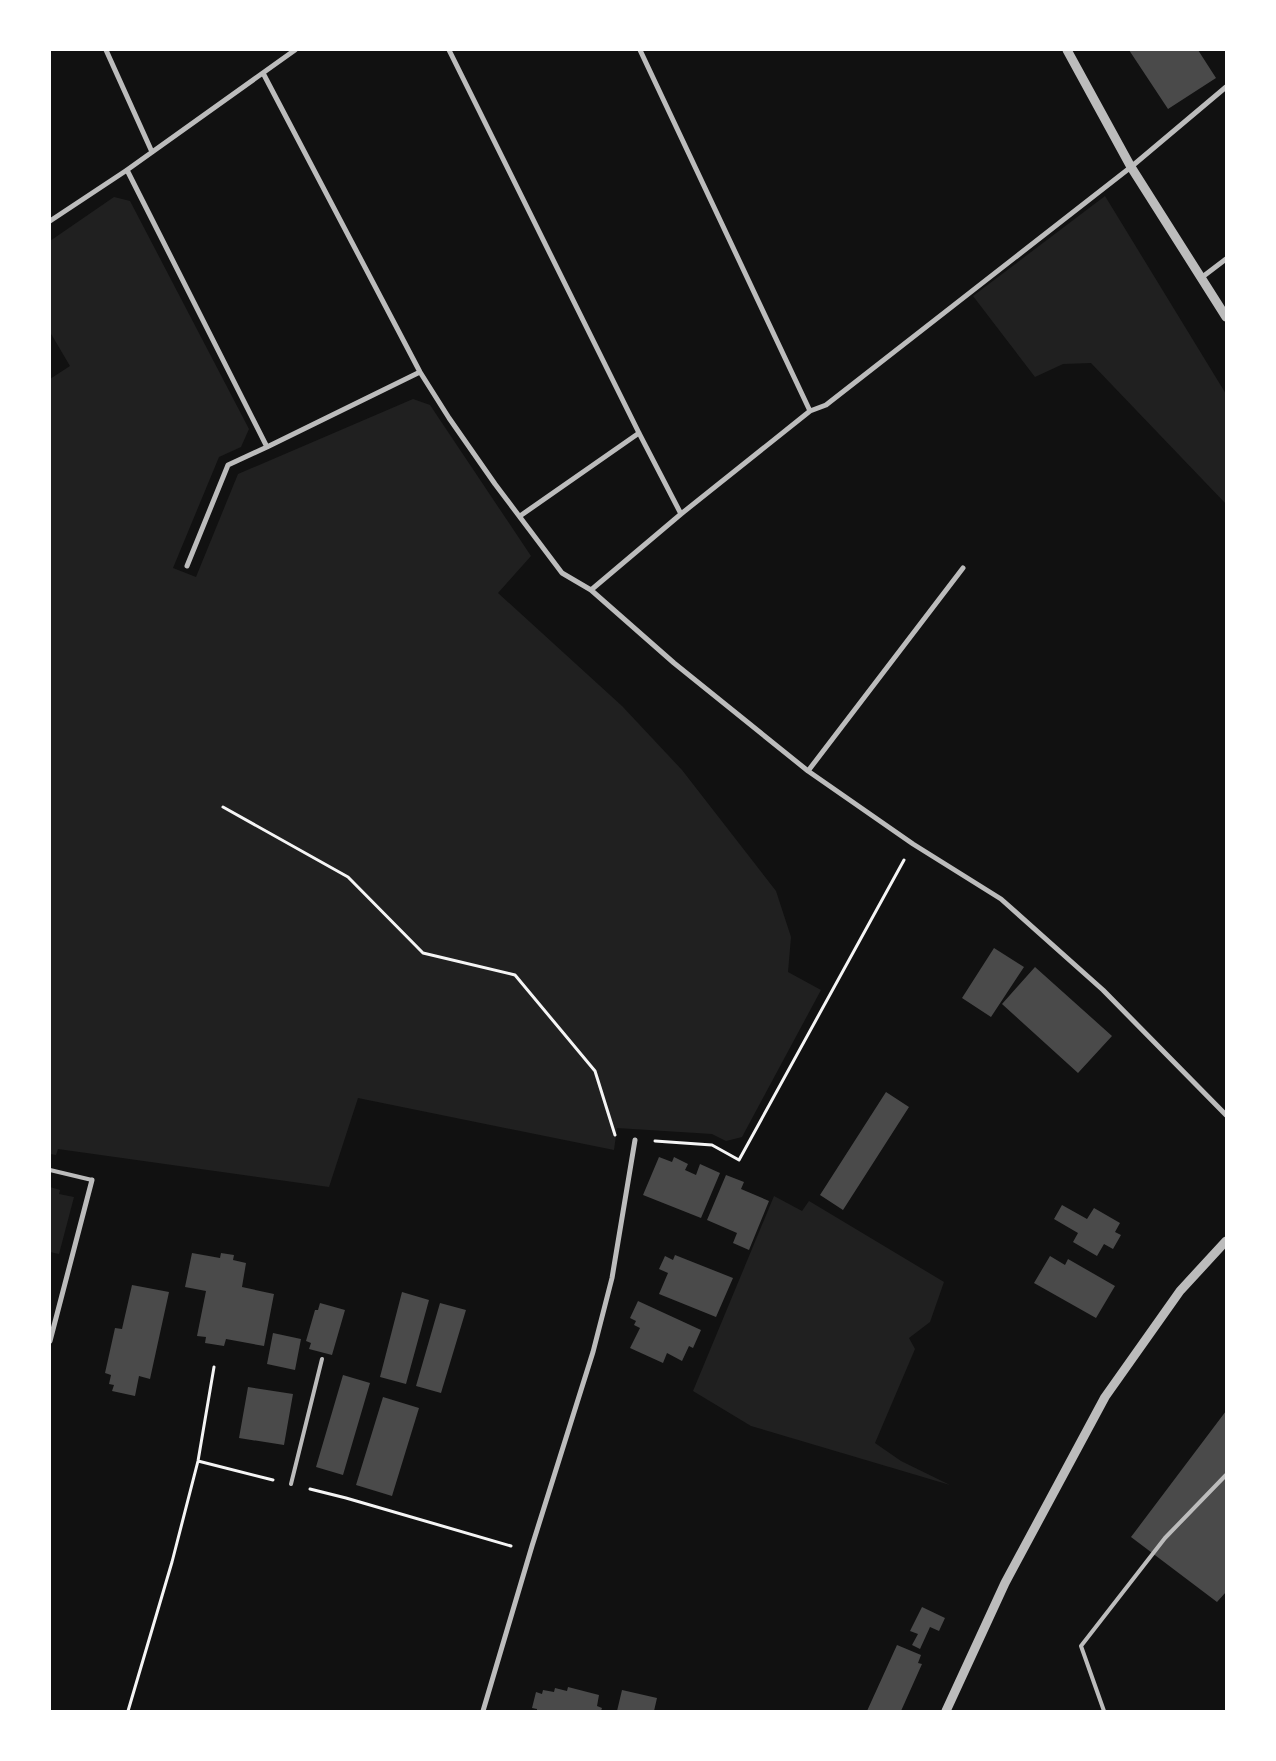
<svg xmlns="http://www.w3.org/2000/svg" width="1276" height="1761" viewBox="0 0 1276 1761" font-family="'Source Serif 4',serif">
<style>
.green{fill:#202020}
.building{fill:#4a4a4a}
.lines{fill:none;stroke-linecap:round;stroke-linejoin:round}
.path{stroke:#f5f5f5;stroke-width:3}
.service{stroke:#bcbcbc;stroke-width:4}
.minor{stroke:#bcbcbc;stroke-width:5}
.tertiary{stroke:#bcbcbc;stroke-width:9}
</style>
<rect width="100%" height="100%" fill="#111"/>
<!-- green -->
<path class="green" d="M1105 196 1226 394V504L1091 363 1063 364 1035 377 973 296Z
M114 197 130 201 249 429 241 447 219 457 173 568 196 577 238 474 413 399 430 405 531 556 498 593 622 706 682 770 776 891 791 937 788 972 821 990 742 1137 726 1141 712 1134 617 1128 614 1150 358 1098 329 1187 58 1149 56 1155 50 1154V379L70 366 50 332V241Z
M50 1187 60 1190 59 1194 74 1197 59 1254 50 1252Z
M774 1196 802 1211 809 1201 944 1282 930 1322 909 1338 915 1349 875 1443 901 1461 950 1485 751 1426 693 1391Z"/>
<!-- building -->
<path class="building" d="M1129 50H1198L1216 78 1168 109Z
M994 948 1024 967 991 1017 962 998Z
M1035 967 1112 1036 1078 1073 1002 1004Z
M886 1092 909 1107 843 1210 820 1195Z
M659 1157 672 1162 674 1157 688 1164 685 1170 696 1175 700 1164 720 1173 701 1218 643 1195Z
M726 1175 744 1182 741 1189 769 1201 749 1250 733 1243 737 1233 707 1220Z
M1062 1205 1087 1219 1094 1208 1120 1223 1115 1232 1121 1235 1113 1249 1104 1244 1097 1256 1073 1242 1078 1233 1054 1219Z
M192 1253 220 1258 221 1253 234 1255 233 1260 246 1263 242 1287 274 1294 264 1346 226 1339 224 1346 205 1343 206 1337 197 1336 206 1291 185 1287Z
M675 1255 733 1278 716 1317 659 1294 668 1273 659 1269 665 1256 673 1260Z
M1050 1256 1065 1265 1068 1259 1115 1286 1096 1318 1034 1283Z
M132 1285 169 1292 150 1379 139 1376 135 1396 112 1391 114 1385 109 1384 111 1375 105 1373 115 1328 122 1329Z
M402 1292 429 1300 406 1384 380 1377Z
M638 1301 701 1330 693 1348 689 1346 682 1361 667 1353 663 1363 630 1348 640 1328 634 1325 636 1321 630 1318Z
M320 1303 345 1310 332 1355 309 1349 311 1343 306 1341 315 1310H318Z
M440 1303 466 1310 441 1393 416 1386Z
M273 1333 301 1339 295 1370 267 1364Z
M343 1375 370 1383 343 1475 316 1467Z
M248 1387 293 1394 284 1445 239 1438Z
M383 1397 419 1408 392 1496 356 1485Z
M1226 1411V1592L1217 1602 1131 1537Z
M922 1607 945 1618 939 1631 930 1627 920 1649 912 1645 918 1634 910 1631Z
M897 1645 921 1655 918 1663 922 1664 901 1711H867Z
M568 1687 599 1695 597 1706 602 1708 601 1711H537V1709L532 1708 536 1692 542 1694 543 1690 554 1692 555 1688 567 1691Z
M622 1690 657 1698 654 1711H617Z"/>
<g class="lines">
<!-- path -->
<path class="path" d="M223 807 348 877 423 953 515 975 595 1071 615 1135
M655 1141 712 1145 739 1160 904 860
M198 1461 273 1480
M310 1489 346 1498 511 1546
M128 1711 172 1562 198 1461 214 1367"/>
<!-- service -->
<path class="service" d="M50 1170 92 1180
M291 1484 322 1359
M1104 1711 1081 1646 1165 1538 1226 1475"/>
<!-- minor -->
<path class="minor" d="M106 50 152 152
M449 50 639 433 681 514
M263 73 420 372 449 418 495 484 562 573 591 590 674 663 808 771 913 844 1001 899 1103 990 1226 1115
M127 170 267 447 420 372
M50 221 127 170 295 50
M1201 278 1226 259
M810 411 826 405 1131 167 1226 87
M520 516 639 433
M187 566 228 465 267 447
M591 590 681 514 810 411 640 50
M808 771 963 568
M50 1341 92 1180
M483 1711 532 1546 593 1352 612 1278 635 1140"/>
<!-- tertiary -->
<path class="tertiary" d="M1067 50 1131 167 1226 317
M946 1711 1005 1583 1105 1397 1180 1291 1226 1241"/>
</g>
<!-- border -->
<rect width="1276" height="1761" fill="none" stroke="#ffffff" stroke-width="102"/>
</svg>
